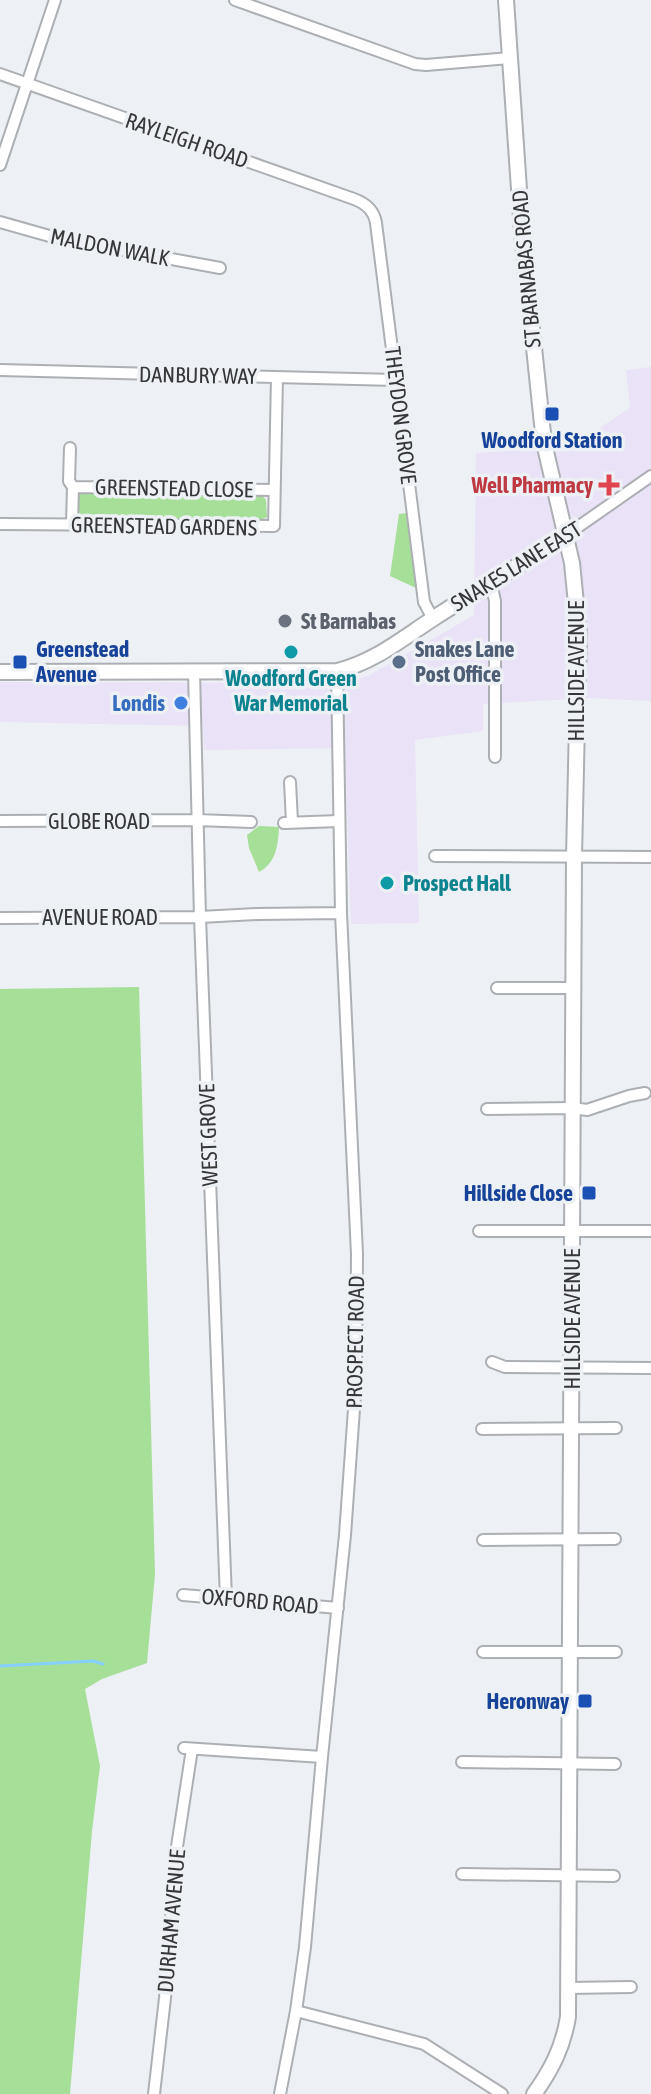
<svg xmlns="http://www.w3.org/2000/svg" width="651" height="2094" viewBox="0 0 651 2094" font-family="'Asap Condensed',sans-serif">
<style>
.commercial{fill:#eae2f7}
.green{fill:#a6df98}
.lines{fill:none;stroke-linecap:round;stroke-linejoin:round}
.stream{stroke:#86d0fd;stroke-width:3}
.street-casing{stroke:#acafb3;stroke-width:14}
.secondary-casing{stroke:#acafb3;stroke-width:18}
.street{stroke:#fff;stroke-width:10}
.secondary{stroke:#fff;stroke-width:14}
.transit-dot{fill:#1a4fb4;stroke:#edf0f4;stroke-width:3}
.health-dot{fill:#e0444e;stroke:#edf0f4;stroke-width:3}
.worship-dot{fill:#6b7280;stroke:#edf0f4;stroke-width:3}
.culture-dot{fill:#0f9aa8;stroke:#edf0f4;stroke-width:3}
.service-dot{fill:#5c6f8a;stroke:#edf0f4;stroke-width:3}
.shop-dot{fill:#3f7fe0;stroke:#edf0f4;stroke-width:3}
.labels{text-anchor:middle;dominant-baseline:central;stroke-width:7;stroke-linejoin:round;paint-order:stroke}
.street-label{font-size:22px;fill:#363738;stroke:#edf0f4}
.transit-label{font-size:22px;font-weight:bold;fill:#164399;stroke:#edf0f4;text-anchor:end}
.health-label{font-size:22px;font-weight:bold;fill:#be3a42;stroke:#edf0f4;text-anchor:end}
.worship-label{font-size:22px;font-weight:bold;fill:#5b616d;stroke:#edf0f4;text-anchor:start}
.service-label{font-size:22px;font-weight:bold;fill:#4e5e75;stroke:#edf0f4;text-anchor:start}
.culture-label{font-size:22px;font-weight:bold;fill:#0d838f;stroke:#edf0f4}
.shop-label{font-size:22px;font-weight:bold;fill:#366cbe;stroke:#edf0f4;text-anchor:end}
</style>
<rect width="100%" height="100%" fill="#edf0f4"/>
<!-- commercial -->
<path class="commercial" d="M651 367V701L589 698 483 704V731L415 740 419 923 351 924 345 748 204 750 203 726 0 722V682L345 683 370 675 474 615 476 453 536 449 563 452 630 408 626 370Z"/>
<!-- green -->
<path class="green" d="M76 491 262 495 266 500 267 517 256 523 75 521Z
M407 513 416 588 390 576 399 514Z
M259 826 279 827C278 846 276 863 259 872L249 848 247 835Z
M139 987 155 1574 147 1663 102 1679 85 1689 100 1766 92 1831 70 2094H0V989Z"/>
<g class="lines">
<!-- stream -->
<path class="stream" d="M0 1666 93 1661 103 1664"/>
<!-- street casing -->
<g class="street-casing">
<path id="street" d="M235 0 415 64 426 65 510 58
M0 74 354 199C365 203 374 210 376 223L424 602 433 619
M0 165 55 0
M0 222 53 237 220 268
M0 370 396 380
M70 448 69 481 73 487 72 525
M73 487 274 490
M0 524 274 526 277 377
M565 536 651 476
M489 584 493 592 495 601V757
M194 672 200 917 226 1599
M290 782 292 822
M0 821 197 820 251 822
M284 823 339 821
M435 856 651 857
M0 918 200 917 258 914 341 913
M497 988H574
M487 1109 573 1108 587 1110 629 1096 645 1093
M479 1231H651
M492 1362 505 1367 651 1368
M482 1429 616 1428
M483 1540 615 1539
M183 1595 338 1608
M483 1652H616
M184 1748 322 1757
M462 1762 615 1764
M462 1874 614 1876
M568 1988 631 1987
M296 2011 424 2044 502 2094
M154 2094 165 1998 176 1853 192 1749
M280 2094 296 2011 305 1947 322 1757 345 1535 356 1381 357 1254 341 913 337 671"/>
</g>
<!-- secondary casing -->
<g class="secondary-casing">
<path id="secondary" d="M506 0 522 233 544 443 572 563 579 634 574 857 568 2017C563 2047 552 2069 534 2094
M0 672 337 671C373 663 403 638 434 618 477 590 522 564 565 536"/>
</g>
<!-- street -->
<use href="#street" class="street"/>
<!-- secondary -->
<use href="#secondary" class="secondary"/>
</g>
<!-- markers -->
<g class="transit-dot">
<rect x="544" y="406" width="16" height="16" rx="4"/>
<rect x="12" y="654" width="16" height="16" rx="4"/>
<rect x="581" y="1185" width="16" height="16" rx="4"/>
<rect x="577" y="1693" width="16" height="16" rx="4"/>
</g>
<path class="health-dot" d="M605 473h8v8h8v8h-8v8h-8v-8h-8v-8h8z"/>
<circle class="worship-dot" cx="285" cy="621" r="8"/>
<g class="culture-dot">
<circle cx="291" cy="652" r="8"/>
<circle cx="387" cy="883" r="8"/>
</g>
<circle class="service-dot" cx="399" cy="662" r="8"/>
<circle class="shop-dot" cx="181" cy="703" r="8"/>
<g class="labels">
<!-- street labels -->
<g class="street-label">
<text transform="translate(187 140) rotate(19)">RAYLEIGH ROAD</text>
<text transform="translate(110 247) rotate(11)">MALDON WALK</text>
<text transform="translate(526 269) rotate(-95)">ST BARNABAS ROAD</text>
<text transform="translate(198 375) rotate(1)">DANBURY WAY</text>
<text transform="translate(401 415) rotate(83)">THEYDON GROVE</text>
<text transform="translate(174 488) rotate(1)">GREENSTEAD CLOSE</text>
<text transform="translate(164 526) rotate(1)">GREENSTEAD GARDENS</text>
<text transform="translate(516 566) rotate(-32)">SNAKES LANE EAST</text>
<text transform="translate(576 671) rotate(-90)">HILLSIDE AVENUE</text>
<text x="99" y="821">GLOBE ROAD</text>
<text x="100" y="917">AVENUE ROAD</text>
<text transform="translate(208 1135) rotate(-92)">WEST GROVE</text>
<text transform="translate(572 1319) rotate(-90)">HILLSIDE AVENUE</text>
<text transform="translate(355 1342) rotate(-89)">PROSPECT ROAD</text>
<text transform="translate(260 1601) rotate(5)">OXFORD ROAD</text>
<text transform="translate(171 1921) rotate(-85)">DURHAM AVENUE</text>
</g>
<!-- transit labels -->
<g class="transit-label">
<text x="552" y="440" text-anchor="middle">Woodford Station</text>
<text x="36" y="649" text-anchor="start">Greenstead<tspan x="36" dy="25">Avenue</tspan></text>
<text x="573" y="1193">Hillside Close</text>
<text x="569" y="1701">Heronway</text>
</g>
<!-- health labels -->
<g class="health-label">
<text x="593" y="485">Well Pharmacy</text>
</g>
<!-- worship labels -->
<g class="worship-label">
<text x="301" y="621">St Barnabas</text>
</g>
<!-- service labels -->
<g class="service-label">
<text x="415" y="649">Snakes Lane<tspan x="415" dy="25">Post Office</tspan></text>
</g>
<!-- culture labels -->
<g class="culture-label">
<text x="291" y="678">Woodford Green<tspan x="291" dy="25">War Memorial</tspan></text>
<text x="403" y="883" text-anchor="start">Prospect Hall</text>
</g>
<!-- shop labels -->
<g class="shop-label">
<text x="165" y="703">Londis</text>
</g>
</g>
</svg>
